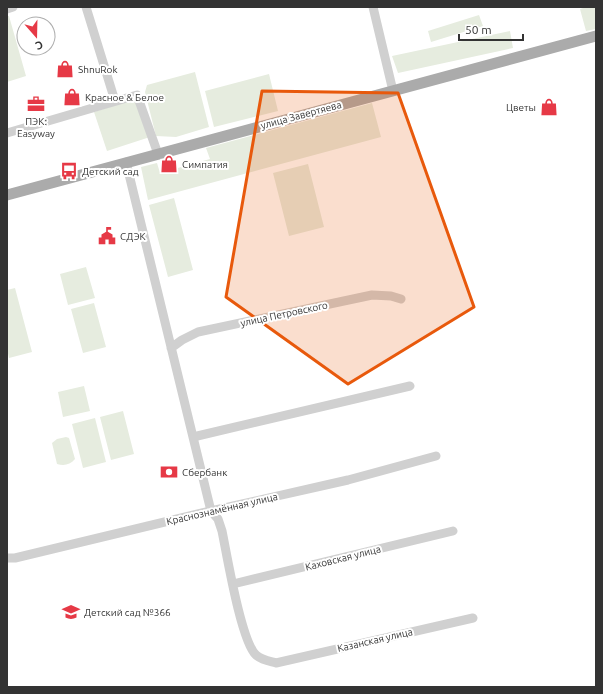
<svg xmlns="http://www.w3.org/2000/svg" width="603" height="694" viewBox="0 0 603 694" font-family="Ubuntu,sans-serif">
<style>
.green{fill:#e6ecdf}
.lines{fill:none;stroke-linecap:round;stroke-linejoin:round}
.minor{stroke:#d0d0d0;stroke-width:9}
.major{stroke:#ababab;stroke-width:11}
.marked{fill:#e8590c;fill-opacity:0.2;stroke:#e8590c;stroke-width:3;stroke-linejoin:round}
.labels{text-anchor:middle;dominant-baseline:central;stroke-width:4;stroke-linejoin:round;paint-order:stroke}
.poi-label{font-size:10px;fill:#333;stroke:#fff;text-anchor:start}
.street-label{font-size:10px;fill:#333;stroke:#fff}
</style>
<rect width="100%" height="100%" fill="#fff"/>
<!-- green -->
<path class="green" d="M586 7H596V29L586 31 580 9Z
M479 15 483 26 431 42 428 31Z
M7 16H9L26 76 7 82Z
M510 31 513 48 398 73 392 56Z
M195 72 209 127 176 137 156 136 145 92 147 85Z
M269 74 278 111 214 127 205 91Z
M137 98 150 137 107 151 94 112Z
M372 103 381 137 148 200 141 167 157 163 160 173 210 159 206 148Z
M308 164 324 227 289 236 273 173Z
M174 198 193 270 168 277 149 205Z
M86 267 95 298 68 305 60 274Z
M15 288 32 352 9 358 7 349V290Z
M94 303 106 347 83 353 71 309Z
M84 386 90 411 63 417 58 392Z
M123 411 134 454 111 460 100 417Z
M95 418 106 462 83 468 72 424Z
M66 437 69 438 75 459C70 465 64 466 57 464L52 443 57 439Z"/>
<g class="lines">
<!-- minor -->
<path class="minor" d="M86 7 115 101
M373 7 393 91
M7 9 13 7
M7 133 137 95 158 154
M126 162 211 511 218 519 222 531C227 555 241 641 256 655 262 660 269 661 276 663L473 618
M171 348 182 340 198 332 372 295 391 296 401 299
M193 437 410 386
M7 558H15L202 513 348 480 436 456
M233 584 453 531"/>
<!-- major -->
<path class="major" d="M7 195 596 36"/>
</g>
<!-- marked area -->
<path class="marked" d="M262 91 398 93 474 307 348 384 226 297Z"/>
<!-- icons -->
<defs>
<g id="shop-bare" transform="scale(1.38)"><path d="M-5-2.5h2.3a2.7 3.5 0 0 1 5.4 0H5L5.5 6h-11ZM-1.5-2.5h3a1.5 2.3 0 0 0-3 0Z" fill="#e63946" stroke="#fff" stroke-width="2.5" paint-order="stroke"/></g>
<g id="office-bare" transform="scale(1.38)"><path d="M-6-3h4V-5.5h4V-3h4V5H-6ZM-1-4.5V-3h2v-1.5ZM-6 0V1H6V0Z" fill="#e63946" stroke="#fff" stroke-width="2.5" paint-order="stroke"/></g>
<g id="bus-bare" transform="scale(1.38)"><path d="M-5-6H5V4H4V6H2V4H-2V6H-4V4H-5ZM-3.5-4V0h7V-4ZM-3.5 1.2v1.5H-2V1.2ZM2 1.2v1.5H3.5V1.2Z" fill="#e63946" stroke="#fff" stroke-width="2.5" paint-order="stroke"/></g>
<g id="civic-bare" transform="scale(1.38)"><path d="M-.6-6.5H3V-4.5H.6V-3L4-1V1h2V6H-6V1h2V-1L-.6-3ZM-1.2 2.5V6h2.4V2.5Z" fill="#e63946" stroke="#fff" stroke-width="2.5" paint-order="stroke"/></g>
<g id="bank-bare" transform="scale(1.38)"><path d="M-6-4H6V4H-6ZM0-2.3a2.3 2.3 0 1 0 0 4.6a2.3 2.3 0 1 0 0-4.6Z" fill="#e63946" stroke="#fff" stroke-width="2.5" paint-order="stroke"/></g>
<g id="school-bare" transform="scale(1.38)"><path d="M0-5L7-2L0 1L-7-2ZM-4 1L0 2.5L4 1V4Q0 6-4 4Z" fill="#e63946" stroke="#fff" stroke-width="2.5" paint-order="stroke"/></g>
</defs>
<g fill-rule="evenodd">
<use href="#shop-bare" x="65" y="69"/>
<use href="#shop-bare" x="72" y="97"/>
<use href="#office-bare" x="36" y="104"/>
<use href="#shop-bare" x="549" y="107"/>
<use href="#shop-bare" x="169" y="164"/>
<use href="#bus-bare" x="69" y="171"/>
<use href="#civic-bare" x="107" y="236"/>
<use href="#bank-bare" x="169" y="472"/>
<use href="#school-bare" x="71" y="612"/>
</g>
<g class="labels">
<!-- poi labels -->
<g class="poi-label">
<text x="78" y="69">ShnuRok</text>
<text x="85" y="97">Красное &amp; Белое</text>
<text x="536" y="107" text-anchor="end">Цветы</text>
<text x="36" y="121" text-anchor="middle">ПЭК:<tspan x="36" dy="12">Easyway</tspan></text>
<text x="182" y="164">Симпатия</text>
<text x="82" y="171">Детский сад</text>
<text x="120" y="236">СДЭК</text>
<text x="182" y="472">Сбербанк</text>
<text x="84" y="612">Детский сад №366</text>
</g>
<!-- street labels -->
<g class="street-label">
<text transform="translate(301 115) rotate(-15)">улица Завертяева</text>
<text transform="translate(284 314) rotate(-12)">улица Петровского</text>
<text transform="translate(222 509) rotate(-13)">Краснознамённая улица</text>
<text transform="translate(343 558) rotate(-14)">Каховская улица</text>
<text transform="translate(375 640) rotate(-13)">Казанская улица</text>
</g>
</g>
<!-- border -->
<rect width="603" height="694" fill="none" stroke="#333333" stroke-width="16"/>
<!-- north arrow -->
<g transform="translate(36 36) rotate(160)"><circle r="19" fill="#ffffff" stroke="#adadad"/>
<path d="M0-3L7 15L0 10L-7 15Z" fill="#e63946"/>
<text y="-6" font-size="11" font-weight="bold" text-anchor="middle" fill="#333333">С</text>
</g>
<!-- scale -->
<path d="M459 34v6h64v-6" fill="none" stroke="#333333" stroke-width="2"/>
<text x="465" y="34" font-size="12" fill="#333333" stroke="#ffffff" stroke-width="3" paint-order="stroke">50 m</text>
</svg>
